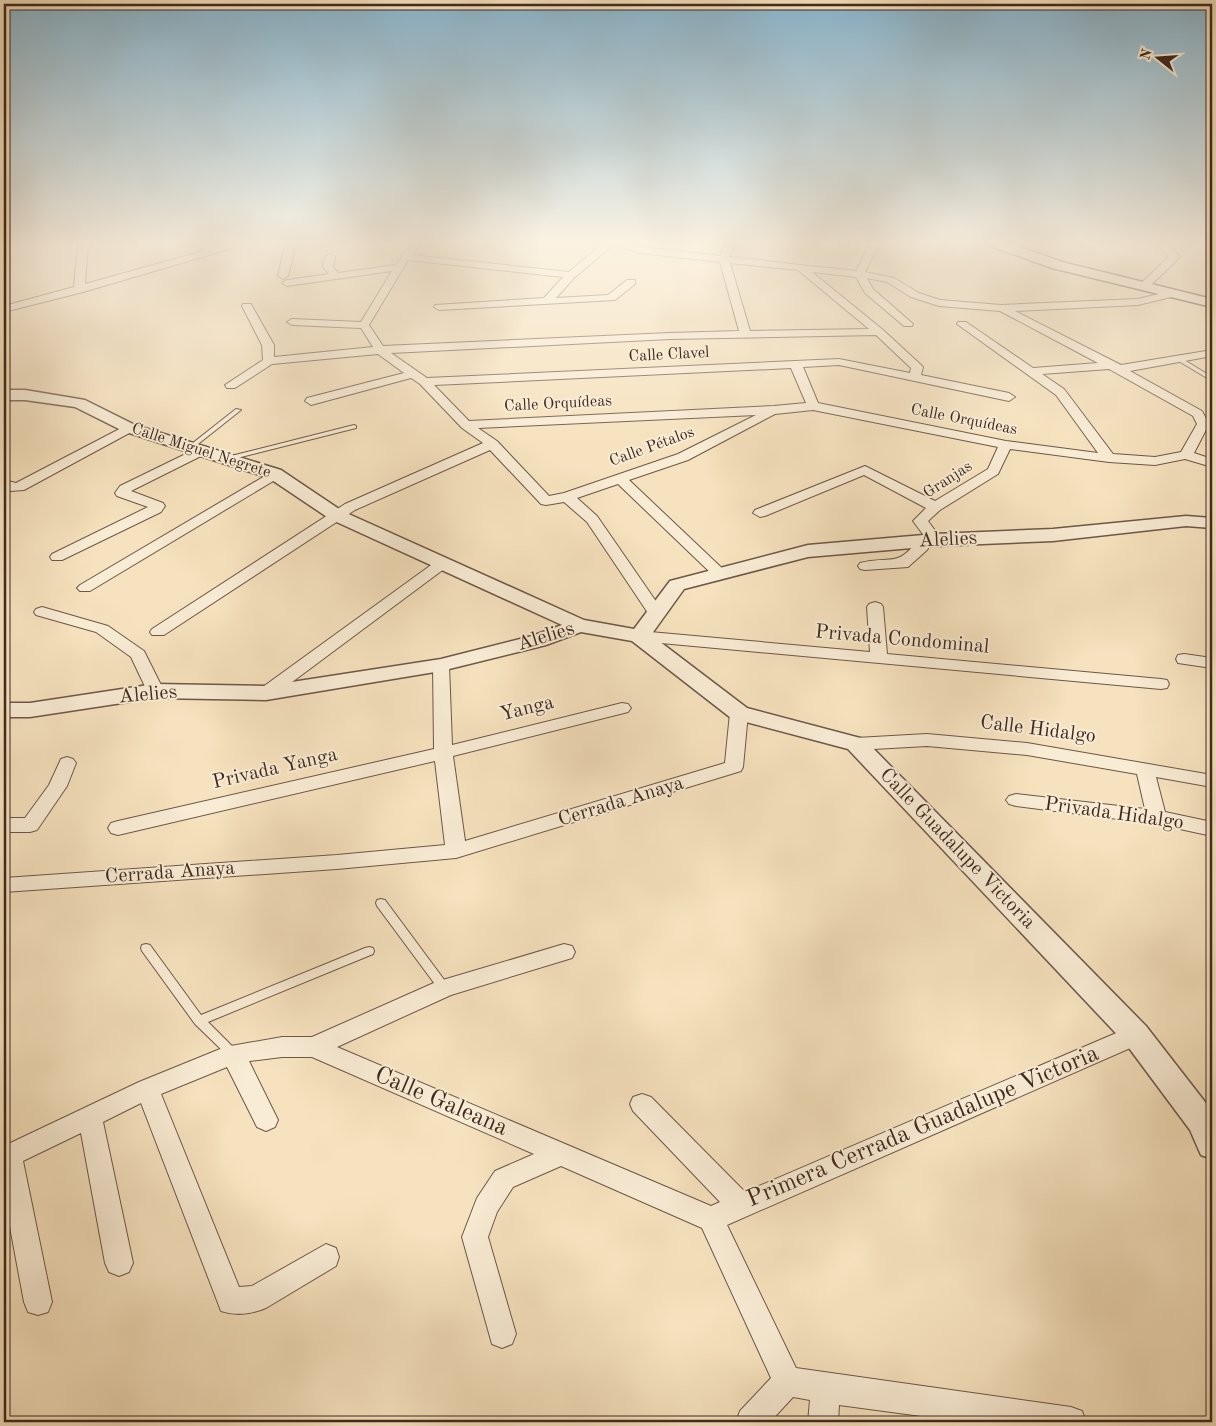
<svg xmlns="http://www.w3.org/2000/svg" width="1216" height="1426" viewBox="0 0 1216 1426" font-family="'Old Standard TT',serif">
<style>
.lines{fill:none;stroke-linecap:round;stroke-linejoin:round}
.service-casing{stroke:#6d5748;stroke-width:2}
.minor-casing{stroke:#6d5748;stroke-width:2}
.tertiary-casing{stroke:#6d5748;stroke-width:3}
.secondary-casing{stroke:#3f2920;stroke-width:3}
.service{fill:#f9ecd5;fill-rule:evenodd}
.minor{fill:#f9ecd5;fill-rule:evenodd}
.tertiary{fill:#f9ecd5;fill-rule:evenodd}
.secondary{fill:#f9ecd5;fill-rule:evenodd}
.labels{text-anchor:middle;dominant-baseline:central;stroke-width:4;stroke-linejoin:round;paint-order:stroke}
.far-street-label{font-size:16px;fill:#3f2920;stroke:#f9ecd5}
.street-label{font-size:20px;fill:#3f2920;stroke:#f9ecd5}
.near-street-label{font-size:24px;fill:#3f2920;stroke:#f9ecd5}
</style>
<rect width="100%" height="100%" fill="#f6e2be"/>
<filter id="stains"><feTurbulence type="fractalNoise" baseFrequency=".004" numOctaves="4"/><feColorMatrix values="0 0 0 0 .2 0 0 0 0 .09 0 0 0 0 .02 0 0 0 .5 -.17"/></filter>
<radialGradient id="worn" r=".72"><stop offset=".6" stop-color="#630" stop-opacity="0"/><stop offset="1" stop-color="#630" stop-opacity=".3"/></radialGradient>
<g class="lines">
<!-- service casing -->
<g class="service-casing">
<path id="service" d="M1177 358H1181L1212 377V381L1177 360Z
M236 409 241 410 193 448H189V446Z
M354 425 356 426V428L229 460 226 458 227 457Z
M381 899 385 900 448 985 450 988 448 991 444 992 440 991 377 906 376 903 377 900Z
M146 944 150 945 201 1015 365 948 369 947 373 948 374 951 373 954 208 1022 237 1051 239 1054 237 1057 233 1059 229 1057 195 1024 142 951 141 948 142 945Z"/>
</g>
<!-- minor casing -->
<g class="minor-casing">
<path id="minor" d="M78 242H88L85 284 207 250 182 242H199L218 247 237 242H253L83 292 4 312V306L74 287Z
M286 242H296L288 276 283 279 278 276Z
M413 242H422L412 255 569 272 604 242H625L641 247 720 256 727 242H736L729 257 856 271 871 242H880L865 272 894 278 919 293 940 300 1001 305 1138 299 1175 290 1179 291V295L1138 305 1015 311 1121 365 1212 350V356L1130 371 1202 411 1209 424 1194 453 1212 459V467L1185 459 1155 465 1109 462 1010 449 998 474 940 510 928 521 942 540 940 543H931L927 550 908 567 865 570 860 569 858 566 860 563C890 555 898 569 919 538L925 537 913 521 926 508 864 475 765 516 760 517 753 513 755 510 865 466 935 501 988 469 998 447 813 410 775 414 688 460 629 480 725 571 728 574 725 577H715L618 484 577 498 597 516 664 613 662 616H650L587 522 564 502 546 505 541 504 490 450 355 510 164 635H152L150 632 152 629 345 504 483 443 462 428 420 384 411 378 311 405 305 401 307 398 404 373 378 354 272 364 235 388H227L225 385 263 360 262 345 242 306 243 304H251L252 306 274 345V357L373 347 361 328 292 325 287 322 292 319 361 322 392 271 287 286 282 283 287 280 329 274 323 267 325 257 330 254 335 257 333 267 338 273 396 265ZM613 245 640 253 720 262 739 331 670 333 383 346 369 325 408 260 563 277 544 298 435 305 434 307 439 310 615 300 635 284V280H627L608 295 556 298 575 277ZM730 263 798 270 869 329 750 331ZM812 272 856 277 865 293 904 326H912L913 324 873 289 867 278 887 282 911 297 939 306 1000 311 1098 363 1033 368 966 322H958L957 324 1056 395 1098 453 1006 441 818 403 803 367 839 365 1009 401 1015 397 1009 393 921 375 923 367 921 365 883 330ZM876 335 911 368 910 373 839 359 427 378 391 353 670 339ZM791 368 806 403 774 406 469 421 434 385ZM1109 369 1193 416 1197 424 1181 452 1155 457 1113 454 1064 389 1042 374ZM756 415 678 454 564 493 549 496 497 441 478 428Z
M1156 242H1166L1180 257 1148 288H1140V284L1169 257Z
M129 424 133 425 135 428 133 431 24 490 10 491 4 489V480L16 483Z
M202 446 207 447 208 450 207 453 131 491 163 503 165 506 161 512 62 560H52L50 557 52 554 148 507 117 496 115 493 120 486Z
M275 470 280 471 282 474 280 477 90 591H80L77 588 80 585Z
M443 559 448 560 450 563 448 566 272 697 266 698 260 697 257 693 260 689 438 560Z
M875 602 881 604 883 607 887 654 1161 679 1167 680 1169 684 1167 688 1161 689 639 641 633 639 631 636 633 633 639 631 870 652 867 607 869 604Z
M42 607 108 626 144 651 164 691 161 695 155 696 149 695 131 657 96 632 36 615 34 612 36 609Z
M1184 654 1212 658V668L1178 663 1176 659 1178 655Z
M441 660 447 661 449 665 452 745 622 703 628 704 631 708 628 712 453 756 465 841 725 763 730 713 733 709 739 708 745 709 748 713 743 767 741 771 456 858 337 869 4 892V878L337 855 445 845 435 761 118 835 111 833 108 828 111 823 118 821 434 749 433 665 435 661Z
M927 734 1027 743 1212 775V787L1156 777 1165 812 1212 822V836L1157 824 1016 806 1009 804 1006 800 1009 796 1016 794 1145 809 1137 774 1027 755 927 746 856 750 850 748 847 744 850 740 856 738Z
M67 757 73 759 76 763 67 786 37 830 30 832H4V818H25L49 785 61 759Z
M564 944 572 946 575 952 572 958 451 995 337 1047 711 1206 720 1202 633 1111 630 1104 633 1097 642 1094 651 1097 745 1192 1128 1028 1136 1026 1144 1028 1148 1035 1144 1042 727 1225 796 1368 1071 1407 1082 1411 1086 1422H966L839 1405 838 1422H808L810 1400 793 1397 770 1422H736L740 1411 771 1378 702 1228 561 1166 513 1187 497 1212 488 1237 516 1334 512 1344 502 1348 492 1344 462 1237 477 1198 495 1171 534 1154 312 1057H282L249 1061 278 1120 275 1127 266 1131 257 1127 227 1067 161 1094 239 1287 252 1286 326 1244 336 1248 339 1257 336 1266 266 1308C252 1314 236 1316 221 1311L141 1103 103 1122 133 1263 129 1272 119 1276 109 1272 105 1263 81 1133 23 1161 52 1302 48 1312 38 1315 28 1312 24 1302 4 1195V1146L139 1082 225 1047 282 1037H312L436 982Z"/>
</g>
<!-- tertiary casing -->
<g class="tertiary-casing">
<path id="tertiary" d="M4 390H25L85 400 135 425 281 470 342 511 584 620 634 629 670 581 808 545 935 534 1053 529 1186 516 1212 518V528L1186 526 1053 541 935 546 808 557 684 589 651 635 747 708 864 739 1146 1026 1212 1111V1159L1201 1155 1190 1130 1126 1044 848 749 731 718 632 641 581 632 546 645 441 671 266 700 155 698 30 717H4V703H30L155 684 266 686 441 659 532 636 562 625 330 519 269 478 123 431 75 407 25 400H4Z"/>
</g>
<!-- secondary casing -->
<g class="secondary-casing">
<path id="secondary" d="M987 242H1007L1062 262 1212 299V307L1052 268 988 245Z"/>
</g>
<!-- service -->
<use href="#service" class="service"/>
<!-- minor -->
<use href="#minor" class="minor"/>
<!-- tertiary -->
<use href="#tertiary" class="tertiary"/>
<!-- secondary -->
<use href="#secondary" class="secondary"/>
</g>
<!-- sky -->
<linearGradient id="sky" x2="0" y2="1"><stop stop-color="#8ab8d2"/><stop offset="0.55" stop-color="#fbf2e2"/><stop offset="1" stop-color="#fbf2e2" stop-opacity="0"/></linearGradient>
<rect width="1216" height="442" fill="url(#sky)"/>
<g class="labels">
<!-- far-street labels -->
<g class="far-street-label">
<text transform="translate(669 355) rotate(-3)">Calle Clavel</text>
<text transform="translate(558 404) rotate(-3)">Calle Orquídeas</text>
<text transform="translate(964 420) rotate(11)">Calle Orquídeas</text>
<text transform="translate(652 447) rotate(-20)">Calle Pétalos</text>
<text transform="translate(201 451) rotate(18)">Calle Miguel Negrete</text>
<text transform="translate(948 480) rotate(-33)">Granjas</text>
</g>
<!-- street labels -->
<g class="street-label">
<text transform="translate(948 540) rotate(-3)">Alelies</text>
<text transform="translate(546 637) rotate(-17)">Alelies</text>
<text transform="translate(902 640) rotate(5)">Privada Condominal</text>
<text transform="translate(148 695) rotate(-5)">Alelies</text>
<text transform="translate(527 709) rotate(-14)">Yanga</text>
<text transform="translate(1038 730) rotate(7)">Calle Hidalgo</text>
<text transform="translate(275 769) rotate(-13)">Privada Yanga</text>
<text transform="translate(621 802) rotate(-17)">Cerrada Anaya</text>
<text transform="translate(1114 814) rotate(8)">Privada Hidalgo</text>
<text transform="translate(957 849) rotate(46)">Calle Guadalupe Victoria</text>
<text transform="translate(170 873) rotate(-4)">Cerrada Anaya</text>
</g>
<!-- near-street labels -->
<g class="near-street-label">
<text transform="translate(441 1102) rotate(23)">Calle Galeana</text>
<text transform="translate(923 1127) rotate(-23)">Primera Cerrada Guadalupe Victoria</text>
</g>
</g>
<!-- margin -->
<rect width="1216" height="1426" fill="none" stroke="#f6e2be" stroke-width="20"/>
<rect x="5" y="5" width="1206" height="1416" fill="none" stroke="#3f2920" stroke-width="2.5"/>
<rect x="10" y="10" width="1196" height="1406" fill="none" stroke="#3f2920"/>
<!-- north arrow -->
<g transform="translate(1158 58) rotate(287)" stroke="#f9ecd5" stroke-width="4" paint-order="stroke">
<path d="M0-4L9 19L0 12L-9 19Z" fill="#3f2920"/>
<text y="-8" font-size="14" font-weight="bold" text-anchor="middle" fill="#3f2920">N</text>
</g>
<rect width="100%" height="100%" filter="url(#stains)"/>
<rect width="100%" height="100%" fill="url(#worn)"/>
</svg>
